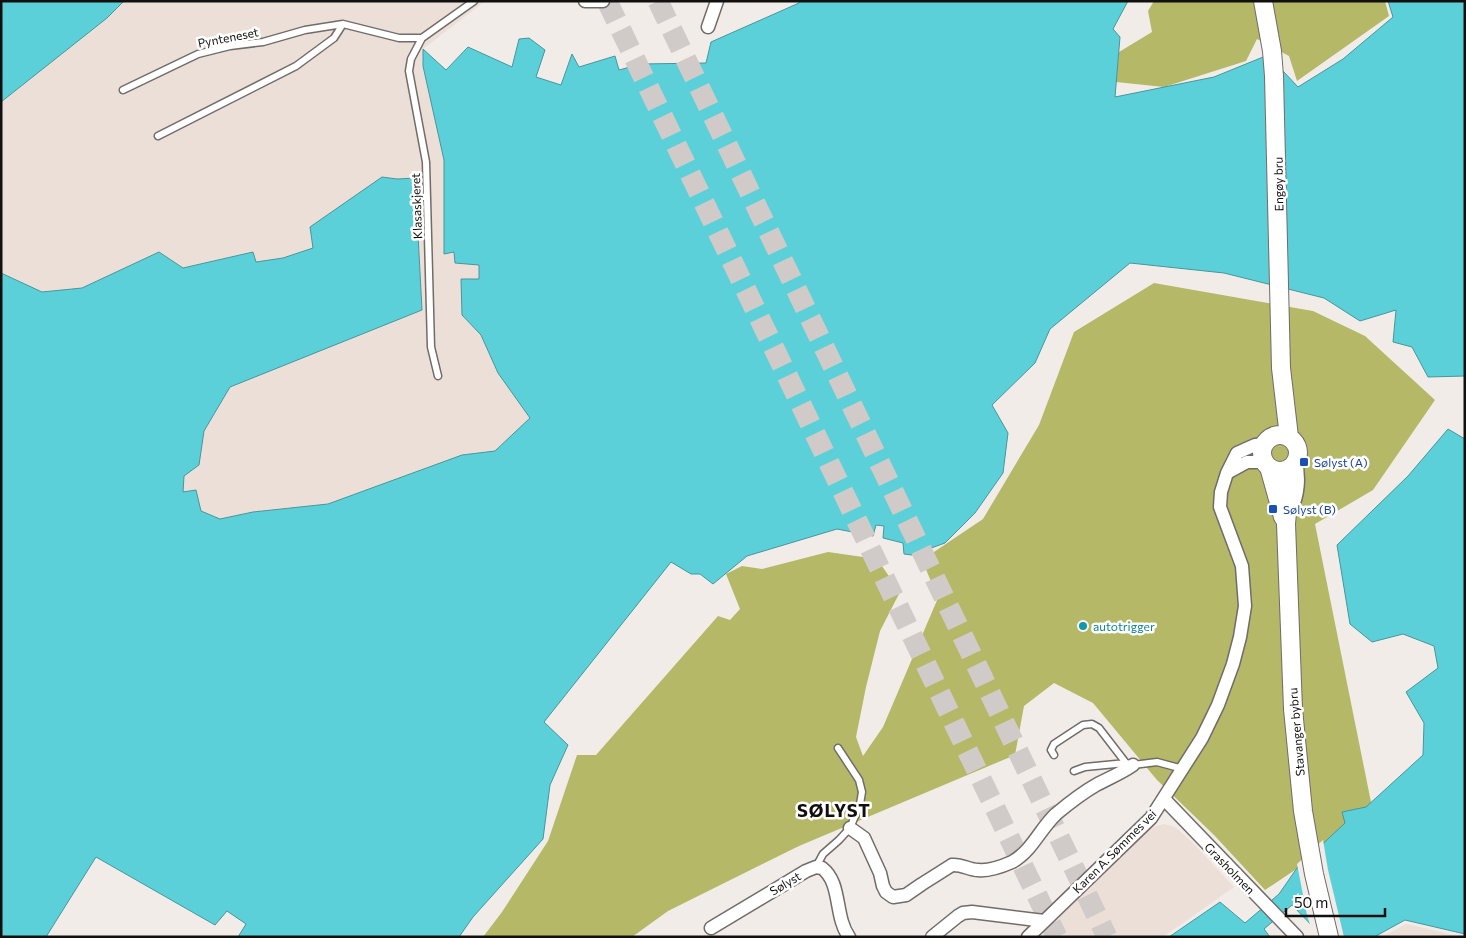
<svg xmlns="http://www.w3.org/2000/svg" width="1466" height="938" viewBox="0 0 1466 938" font-family="Commissioner,sans-serif">
<style>
.built{fill:#ebdfd7}
.forest{fill:#b4b867}
.water{fill:#5cd0d9;stroke:#46969c}
.pier{fill:#f2ece9}
.lines{fill:none;stroke-linecap:round;stroke-linejoin:round}
.highway-tunnel{stroke:#d0cbc8;stroke-width:21;stroke-dasharray:21 11;stroke-linecap:butt}
.lane-casing{stroke:#716c69;stroke-width:9}
.street-casing{stroke:#716c69;stroke-width:15}
.secondary-casing{stroke:#716c69;stroke-width:20}
.lane{stroke:#fff;stroke-width:6}
.street{stroke:#fff;stroke-width:12}
.secondary{stroke:#fff;stroke-width:18}
.transit-dot{fill:#1a4fb4;stroke:#fff;stroke-width:2}
.culture-dot{fill:#0f9aa8;stroke:#fff;stroke-width:2}
.labels{text-anchor:middle;dominant-baseline:central;stroke-width:5;stroke-linejoin:round;paint-order:stroke}
.street-label{font-size:12px;fill:#12100f;stroke:#fff}
.transit-label{font-size:12px;fill:#164399;stroke:#fff;text-anchor:start}
.culture-label{font-size:12px;fill:#0d838f;stroke:#fff;text-anchor:start}
.district-label{font-size:18px;font-weight:bold;letter-spacing:1px;fill:#12100f;stroke:#fff}
</style>
<rect width="100%" height="100%" fill="#f2ece9"/>
<!-- built -->
<path class="built" d="M124 1H485L423 49V66L444 160V254L454 252 456 263 479 265 480 279H462V315L481 335 498 373 531 418 496 451 462 455 328 504 253 512 220 519 201 512 183 492 184 476 199 465 204 431 230 387 422 310 415 178 397 179 382 177 313 248 283 258 256 262 252 252 183 268 159 252 82 288 42 292 1 273V102L107 18Z
M1164 824 1175 827 1192 842 1234 887 1163 937H1040L1130 846 1153 827Z
M1406 924 1433 930 1460 937H1382Z"/>
<!-- forest -->
<path class="forest" d="M1154 1H1385L1389 16 1297 81 1289 56 1257 39 1246 61 1164 87 1116 82 1119 52 1152 32 1148 11Z
M1154 283 1313 311 1365 336 1435 400 1373 490 1315 524 1374 817 1265 890 1214 835 1157 780 1093 703 1054 683 1024 706 1015 755 799 846 668 911 632 937H483L502 912 548 841 577 755H596L718 616 730 620 740 609 726 574 742 566 762 569 828 552 877 559 900 592 880 631 866 687 856 737 863 756 883 727 938 598 922 560 983 519 1039 425 1074 332Z"/>
<!-- water -->
<path class="water" d="M1 1H124L107 18 1 102Z
M800 1H1128L1113 29 1120 37 1115 97 1214 77 1268 55 1298 87 1343 59 1393 17 1388 1H1465V376L1428 377 1412 347 1393 342 1396 310 1360 321 1324 298 1224 273 1130 263 1050 329 1035 363 992 405 1008 433 1003 473 975 513 945 543 912 555 904 554 903 543 883 538 884 526 876 525 873 536 837 529 747 556 713 584 700 574H691L671 562 544 722 568 745 550 785 543 839 473 917 459 937H238L246 924 227 911 215 925 96 857 46 937H1V273L42 292 82 288 159 252 183 268 253 252 256 262 283 258 313 248 310 227 382 177 397 179 415 178 422 310 230 387 204 431 199 465 184 476 183 492 196 490 201 511 220 519 253 512 328 504 462 455 495 451 530 418 498 373 481 335 462 315 461 279H479V265L455 263 454 252 444 254V160L423 66V49L446 70 468 47 512 67 519 39 529 38 545 50 536 77 561 85 572 54 579 67 615 56 619 70 641 64 706 63 711 42 799 3Z
M1448 429 1465 439V934L1405 920 1374 937H1325L1320 934 1292 905 1264 929 1270 937H1169L1220 902 1245 923 1279 894 1297 868 1345 823 1342 812 1366 807 1423 755 1424 723 1406 692 1438 668 1434 646 1403 634 1372 642 1350 624 1337 545 1408 476Z"/>
<!-- pier -->
<path class="pier" d="M1323 840 1328 870 1344 937H1319L1311 928 1307 915 1297 864Z"/>
<g class="lines">
<!-- highway-tunnel -->
<path class="highway-tunnel" d="M607 1 1057 937
M658 1 1107 937"/>
<!-- lane casing -->
<g class="lane-casing">
<path id="lane" d="M422 38 411 59 409 71 426 162 431 347 438 376
M123 90 198 54 230 46 263 42 305 30 343 24 399 38H422L474 1
M158 136 296 66 334 38 343 24
M1292 514C1302 497 1303 476 1298 457
M1054 755 1051 750 1054 744 1083 725 1092 724 1099 728 1126 763 1133 765 1157 762 1183 769
M1074 771 1085 767 1126 763
M816 867 823 854 839 840 850 828 860 804 862 792 859 780 838 748"/>
</g>
<!-- street casing -->
<g class="street-casing">
<path id="street" d="M585 1H603
M708 27 717 1
M1227 473 1247 462H1265
M1164 799 1297 937
M850 828 864 838 880 873 883 886 886 892 893 897 906 895 922 884 952 865C962 864 969 870 978 870 988 871 1003 866 1012 862 1032 851 1040 829 1056 814 1068 804 1082 793 1096 785 1109 778 1122 773 1133 765
M711 928 806 871 816 867 822 868C842 883 834 916 849 937
M932 937 958 916 963 913 972 912 1044 921
M1028 937 1151 818 1202 738 1218 705 1233 664 1240 637 1245 606 1242 566 1220 507 1221 492 1227 473 1237 453 1255 445 1265 444"/>
</g>
<!-- secondary casing -->
<g class="secondary-casing">
<path id="secondary" d="M1263 1 1272 51 1274 76 1281 368 1289 437
M1262 453a18 18 0 1 1 36 0a18 18 0 1 1-36 0Z
M1269 467 1283 517
M1291 467 1286 524 1293 709 1303 811 1314 874 1329 937"/>
</g>
<!-- lane -->
<use href="#lane" class="lane"/>
<!-- street -->
<use href="#street" class="street"/>
<!-- secondary -->
<use href="#secondary" class="secondary"/>
</g>
<!-- markers -->
<g class="transit-dot">
<rect x="1299" y="457" width="10" height="10" rx="2.5"/>
<rect x="1268" y="504" width="10" height="10" rx="2.5"/>
</g>
<circle class="culture-dot" cx="1083" cy="626" r="5"/>
<g class="labels">
<!-- street labels -->
<g class="street-label">
<text transform="translate(228 37) rotate(-11)">Pynteneset</text>
<text transform="translate(1278 184) rotate(-91)">Engøy bru</text>
<text transform="translate(416 206) rotate(-92)">Klasaskjeret</text>
<text transform="translate(1296 732) rotate(-95)">Stavanger bybru</text>
<text transform="translate(1114 851) rotate(-45)">Karen A. Sømmes vei</text>
<text transform="translate(1230 868) rotate(46)">Grasholmen</text>
<text transform="translate(785 883) rotate(-31)">Sølyst</text>
</g>
<!-- transit labels -->
<g class="transit-label">
<text x="1314" y="462">Sølyst (A)</text>
<text x="1283" y="509">Sølyst (B)</text>
</g>
<!-- culture labels -->
<g class="culture-label">
<text x="1093" y="626">autotrigger</text>
</g>
<!-- district labels -->
<g class="district-label">
<text x="834" y="810">SØLYST</text>
</g>
</g>
<!-- border -->
<rect width="1466" height="938" fill="none" stroke="#12100f" stroke-width="5"/>
<!-- scale -->
<path d="M1286 908v8h99v-8" fill="none" stroke="#12100f" stroke-width="2.5"/>
<text x="1294" y="908" font-size="15" fill="#12100f" stroke="#ffffff" stroke-width="4" paint-order="stroke">50 m</text>
</svg>
